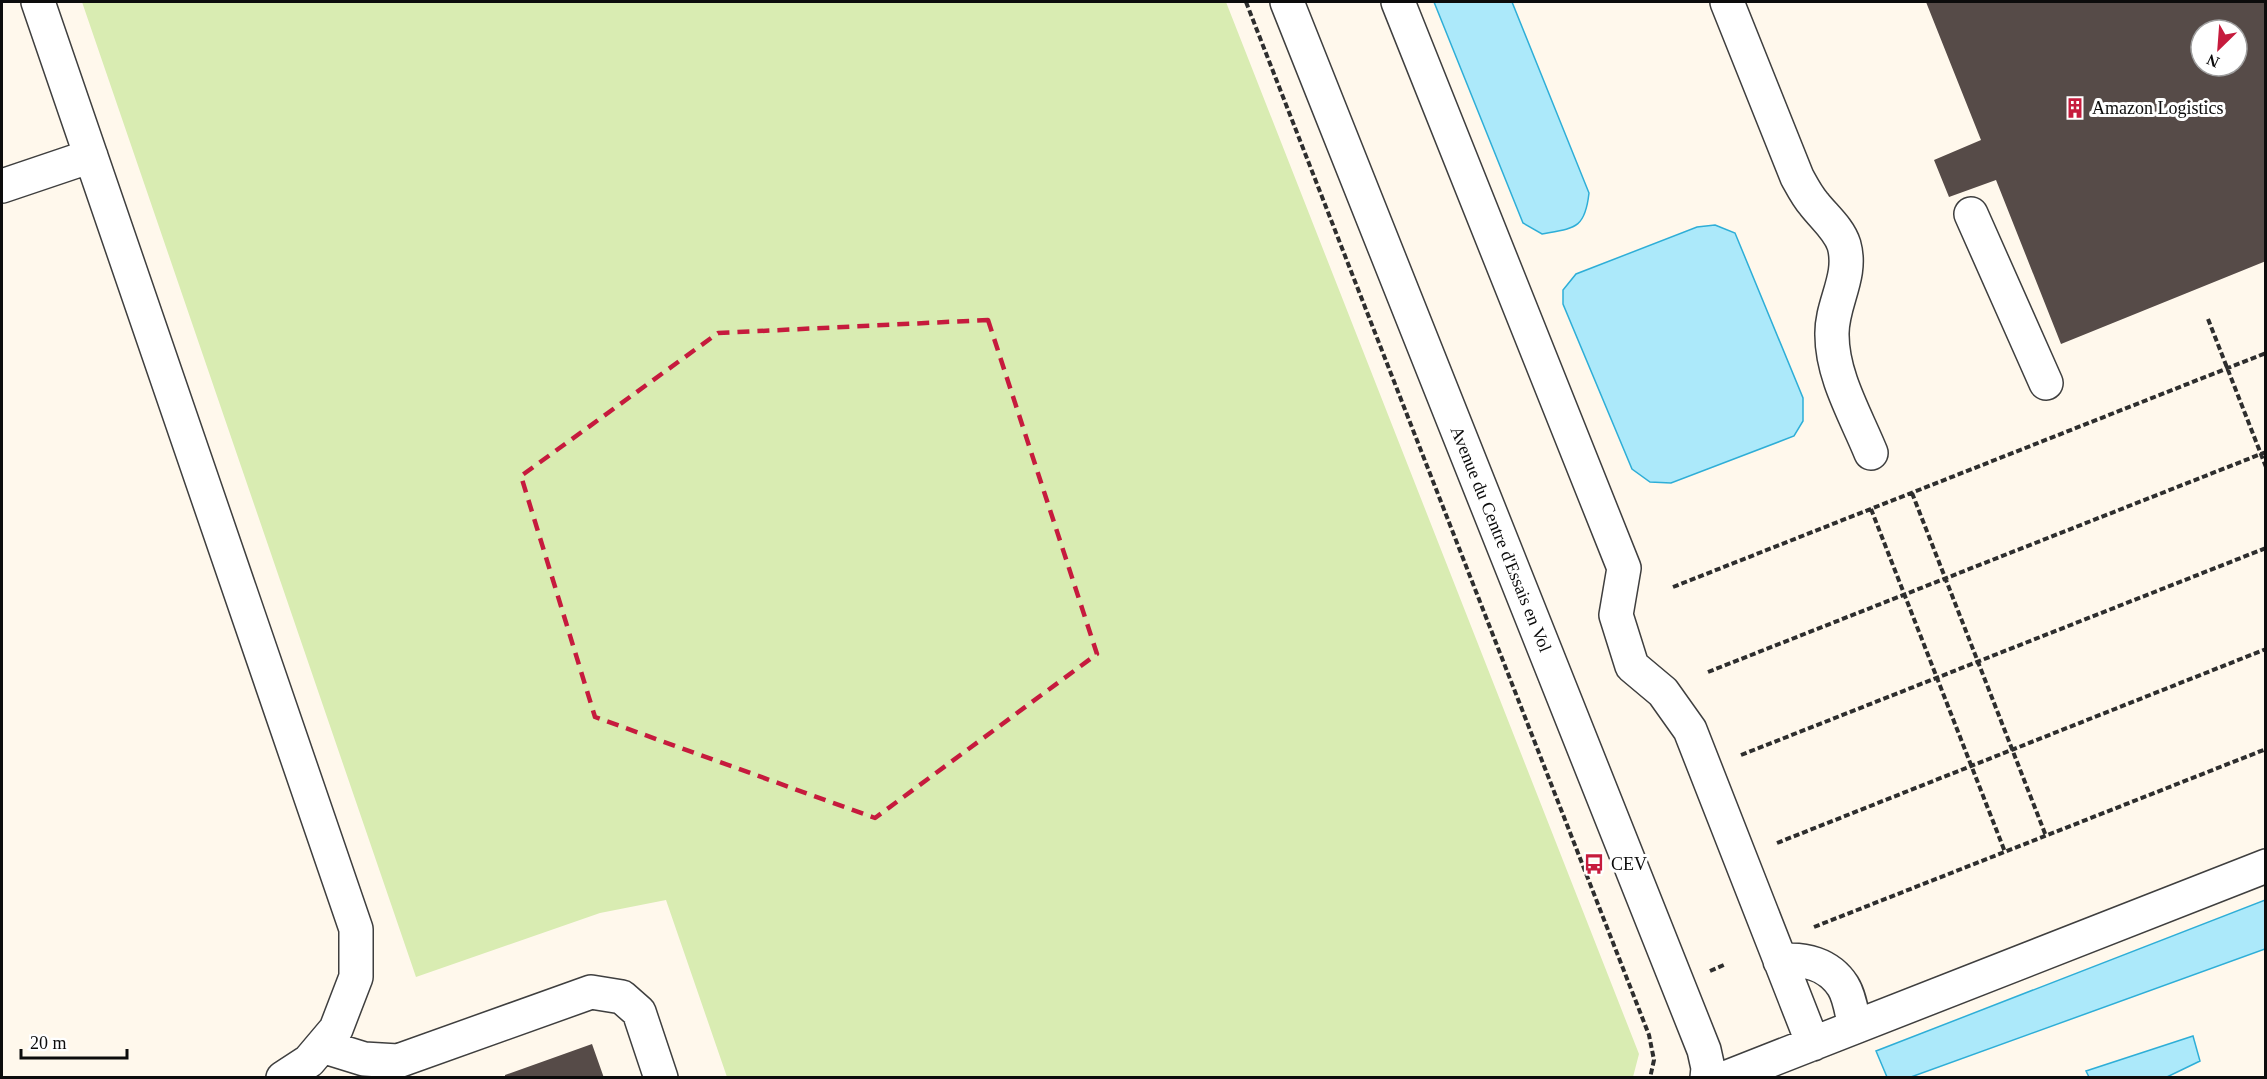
<svg xmlns="http://www.w3.org/2000/svg" width="2267" height="1079" viewBox="0 0 2267 1079" font-family="Georgia,serif">
<style>
.green{fill:#d9ecb2}
.water{fill:#ace9fa;stroke:#2eaed7;stroke-width:1.5}
.building{fill:#564b48;fill-rule:evenodd}
.lines{fill:none;stroke-linecap:round;stroke-linejoin:round}
.minor-casing{stroke:#3f3f3f;stroke-width:36}
.path{stroke:#2e2e2e;stroke-width:4;stroke-dasharray:6 3;stroke-linecap:butt}
.minor{stroke:#fff;stroke-width:33}
.marked{fill:none;stroke:#c61b3d;stroke-width:4.5;stroke-dasharray:12 8;stroke-linejoin:round}
.labels{text-anchor:middle;dominant-baseline:central;stroke-width:6;stroke-linejoin:round;paint-order:stroke}
.poi-label{font-size:18px;fill:#0c0c0c;stroke:#fff;text-anchor:start}
.street-label{font-size:18px;fill:#0c0c0c;stroke:#fff}
</style>
<rect width="100%" height="100%" fill="#fff8ec"/>
<!-- green -->
<path class="green" d="M82 2H1226L1639 1054 1633 1077H727L666 900 600 913 416 977Z"/>
<!-- water -->
<path class="water" d="M1434 2H1512L1589 193C1585 229 1575 228 1542 234L1523 223Z
M1715 225 1735 233 1803 398V421L1794 436 1671 483 1650 482 1632 469 1563 304V290L1576 274 1697 227Z
M2265 900V949L1911 1077H1887L1876 1051Z
M2193 1036 2200 1061 2167 1077H2089L2086 1071Z"/>
<!-- building -->
<path class="building" d="M1926 2H2266V261L2061 344 1996 180 1949 197 1934 160 1981 140ZM2201 30H2237V66H2201Z
M592 1044 604 1078H505V1075Z"/>
<g class="lines">
<!-- minor casing -->
<g class="minor-casing">
<path id="minor" d="M38 2 356 929V977L336 1029 309 1061 283 1078
M1287 2 1704 1050 1708 1068 1707 1078
M1398 2 1624 568 1616 615 1632 666 1663 692 1690 730 1813 1044
M1727 2 1797 177C1802 186 1807 196 1814 204 1824 217 1839 229 1844 245 1853 277 1831 304 1832 335 1832 376 1856 416 1871 453
M2 186 91 156
M1971 214 2046 383
M1780 961C1804 958 1829 964 1843 986 1850 997 1852 1015 1855 1027
M322 1046 364 1059 398 1061 591 992 622 997 639 1012 661 1078
M1725 1078 2266 866"/>
</g>
<!-- path -->
<path class="path" d="M1246 2 1649 1035 1654 1060 1650 1078
M2208 319 2266 467
M1912 493 2046 836
M1871 509 2005 852
M1673 587 2266 353
M1708 672 2266 452
M1741 755 2266 548
M1777 843 2266 649
M1814 927 2266 749
M1710 971 1726 964"/>
<!-- minor -->
<use href="#minor" class="minor"/>
</g>
<!-- marked area -->
<path class="marked" d="M988 320 1097 654 875 818 595 717 521 476 718 333Z"/>
<!-- icons -->
<defs>
<g id="building-bare" transform="scale(1.62)"><path d="M-4-6H4V6H1V3H-1V6H-4ZM-2.5-4.3h1.7v1.8h-1.7ZM.8-4.3h1.7v1.8H.8ZM-2.5-1h1.7V.8h-1.7ZM.8-1h1.7V.8H.8Z" fill="#c61b3d" stroke="#fff" stroke-width="2.5" paint-order="stroke"/></g>
<g id="bus-bare" transform="scale(1.62)"><path d="M-5-6H5V4H4V6H2V4H-2V6H-4V4H-5ZM-3.5-4V0h7V-4ZM-3.5 1.2v1.5H-2V1.2ZM2 1.2v1.5H3.5V1.2Z" fill="#c61b3d" stroke="#fff" stroke-width="2.5" paint-order="stroke"/></g>
</defs>
<g fill-rule="evenodd">
<use href="#building-bare" x="2075" y="108"/>
<use href="#bus-bare" x="1594" y="864"/>
</g>
<g class="labels">
<!-- poi labels -->
<g class="poi-label">
<text x="2092" y="108">Amazon Logistics</text>
<text x="1611" y="864">CEV</text>
</g>
<!-- street labels -->
<g class="street-label">
<text transform="translate(1501 539) rotate(68)">Avenue du Centre d'Essais en Vol</text>
</g>
</g>
<!-- border -->
<rect width="2267" height="1079" fill="none" stroke="#0c0c0c" stroke-width="6"/>
<!-- north arrow -->
<g transform="translate(2219 48) rotate(205)"><circle r="28" fill="#ffffff" stroke="#9e9e9e" stroke-width="1.5"/>
<path d="M0-4.5L10 22L0 15L-10 22Z" fill="#c61b3d"/>
<text y="-9" font-size="16" font-weight="bold" text-anchor="middle" fill="#0c0c0c">N</text>
</g>
<!-- scale -->
<path d="M21 1049v9h106v-9" fill="none" stroke="#0c0c0c" stroke-width="3"/>
<text x="30" y="1049" font-size="18" fill="#0c0c0c" stroke="#ffffff" stroke-width="4.5" paint-order="stroke">20 m</text>
</svg>
